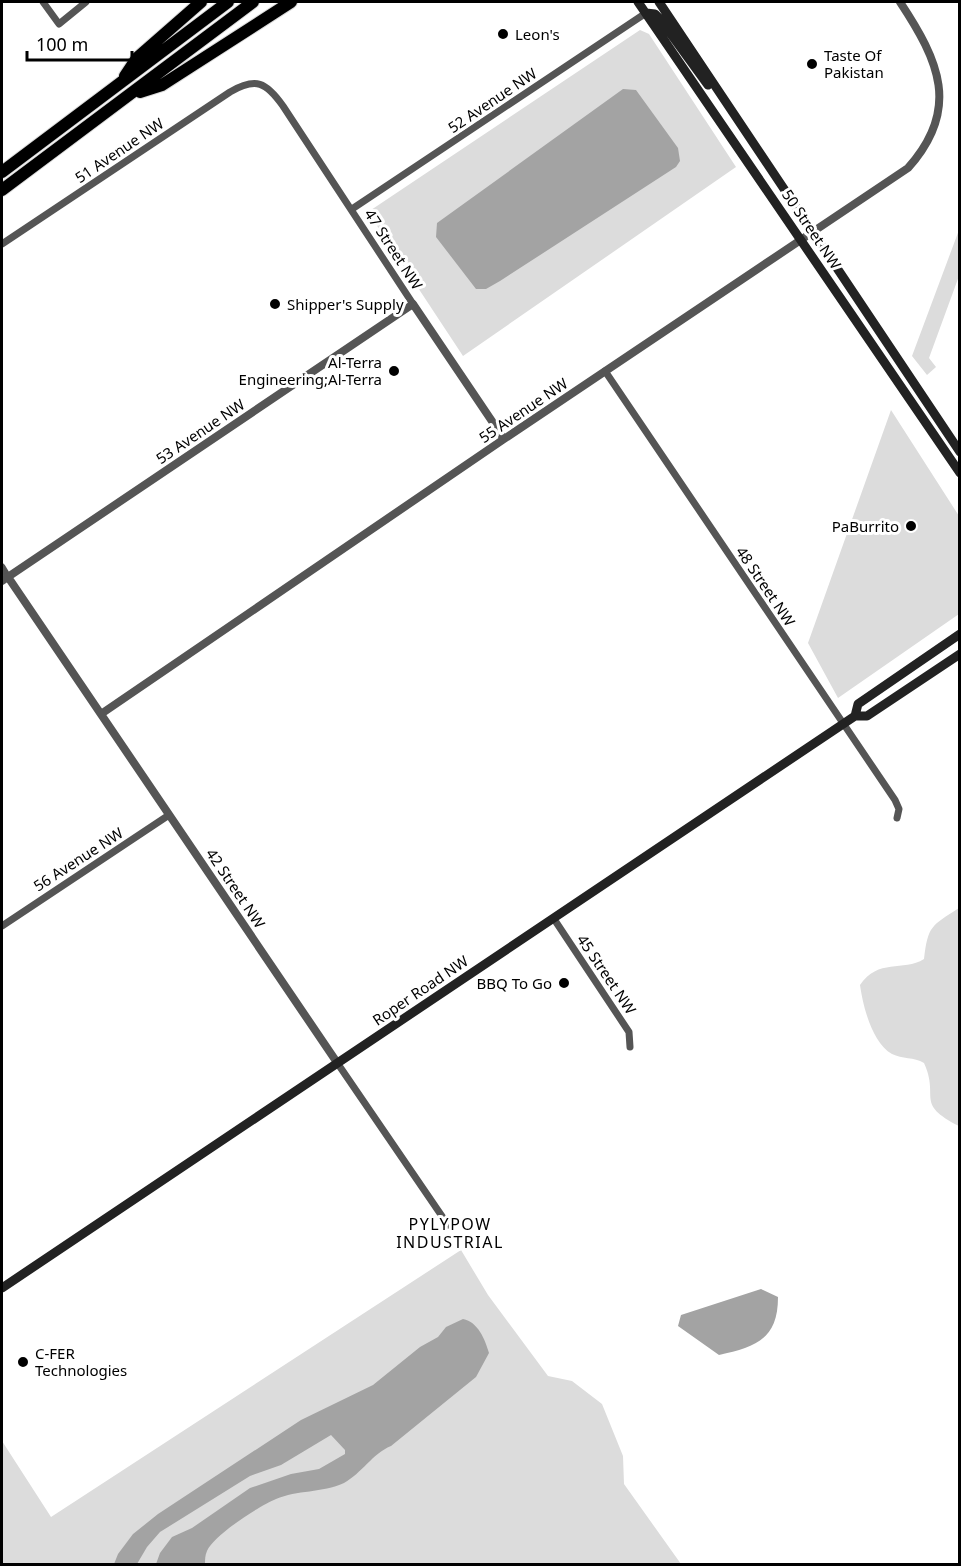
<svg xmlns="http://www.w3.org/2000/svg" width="961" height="1566" viewBox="0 0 961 1566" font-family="'Noto Sans',sans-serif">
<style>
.green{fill:#dcdcdc}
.water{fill:#a3a3a3}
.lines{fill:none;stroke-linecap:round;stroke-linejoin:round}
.motorway-casing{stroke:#dbdbdb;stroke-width:14}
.minor{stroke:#555;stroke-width:7}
.tertiary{stroke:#555;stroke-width:8}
.secondary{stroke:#222;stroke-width:9}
.motorway{stroke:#000;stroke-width:12}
.poi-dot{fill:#000;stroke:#fff;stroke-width:2}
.labels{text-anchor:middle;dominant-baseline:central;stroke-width:6;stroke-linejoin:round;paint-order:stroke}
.poi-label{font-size:15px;fill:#000;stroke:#fff;text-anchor:start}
.street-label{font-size:15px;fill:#000;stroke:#fff}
.neighbourhood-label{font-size:16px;letter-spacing:1.5px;fill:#000;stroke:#fff}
</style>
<rect width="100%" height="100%" fill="#fff"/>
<!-- green -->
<path class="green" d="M640 30 649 34 736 167 463 356 368 212Z
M959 230V276L929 358 936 367 927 375 912 356Z
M891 410 959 516V614L838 698 808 643Z
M959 908V1126C914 1103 940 1098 924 1063 914 1057 902 1059 892 1054 872 1043 863 1006 860 985 878 958 903 972 924 959 928 926 931 926 959 908Z
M461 1250 488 1295 548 1376 572 1381 602 1404 623 1456 624 1484 681 1564H2V1441L51 1517Z"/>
<!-- water -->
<path class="water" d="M623 89 636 90 678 148 680 161 676 167 500 281 486 289H476L436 237 437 223Z
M761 1289 778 1297C778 1339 756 1347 719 1355L678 1326 681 1315Z
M463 1319C478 1322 485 1339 489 1353L476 1377 391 1446C372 1454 362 1473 344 1483 322 1493 297 1490 276 1499 259 1506 214 1535 207 1551 205 1555 205 1560 205 1564H156L160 1553 172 1537 192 1528 250 1488 291 1474 319 1469 345 1454V1450L331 1435 281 1465 250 1476 160 1532 147 1547 137 1564H114L118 1554 133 1534 158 1514 301 1420 373 1385 420 1347 438 1337 446 1327Z"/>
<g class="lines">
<!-- motorway casing -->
<g class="motorway-casing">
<path id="motorway" d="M125 76 137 58 201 2
M140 92 162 85 291 2
M2 172 228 2
M2 190 253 2"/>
</g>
<!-- minor -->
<path class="minor" d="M43 2 59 24 86 2
M352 209 646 13
M2 244 230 92C256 77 266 82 283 106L413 304
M605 371 895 800 899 809 897 818
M2 567 8 577
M554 919 629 1032 630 1047
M2 926 169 815
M338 1064 448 1225"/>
<!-- tertiary -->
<path class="tertiary" d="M8 577 338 1064
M2 581 413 304 504 439
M101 714 504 439 908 168C961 109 939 61 900 2"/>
<!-- secondary -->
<path class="secondary" d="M638 2 960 473
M659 2 960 452
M646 13 655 14 660 19 708 85
M855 716 858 704 960 634
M2 1288 855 716H867L960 654"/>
<!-- motorway -->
<use href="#motorway" class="motorway"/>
</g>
<!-- markers -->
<g class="poi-dot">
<circle cx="503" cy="34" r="6"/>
<circle cx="812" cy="64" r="6"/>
<circle cx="275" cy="304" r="6"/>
<circle cx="394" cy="371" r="6"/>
<circle cx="911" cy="526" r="6"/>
<circle cx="564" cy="983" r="6"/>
<circle cx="23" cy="1362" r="6"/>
</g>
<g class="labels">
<!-- poi labels -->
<g class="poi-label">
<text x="515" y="34">Leon's</text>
<text x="824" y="55">Taste Of<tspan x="824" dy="17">Pakistan</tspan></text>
<text x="287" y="304">Shipper's Supply</text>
<text x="382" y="362" text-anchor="end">Al-Terra<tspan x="382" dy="17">Engineering;Al-Terra</tspan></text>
<text x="899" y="526" text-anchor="end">PaBurrito</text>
<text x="552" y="983" text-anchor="end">BBQ To Go</text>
<text x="35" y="1353">C-FER<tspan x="35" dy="17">Technologies</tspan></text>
</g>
<!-- street labels -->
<g class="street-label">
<text transform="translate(492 100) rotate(-34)">52 Avenue NW</text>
<text transform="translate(119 150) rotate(-34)">51 Avenue NW</text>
<text transform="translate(812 229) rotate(56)">50 Street NW</text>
<text transform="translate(394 249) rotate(57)">47 Street NW</text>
<text transform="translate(523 410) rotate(-34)">55 Avenue NW</text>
<text transform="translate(200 431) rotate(-34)">53 Avenue NW</text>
<text transform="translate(766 586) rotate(56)">48 Street NW</text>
<text transform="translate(78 859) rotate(-33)">56 Avenue NW</text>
<text transform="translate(236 888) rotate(56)">42 Street NW</text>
<text transform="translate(607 974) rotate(56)">45 Street NW</text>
<text transform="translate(420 990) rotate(-34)">Roper Road NW</text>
</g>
<!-- neighbourhood labels -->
<g class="neighbourhood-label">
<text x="450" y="1224">PYLYPOW<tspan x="450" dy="18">INDUSTRIAL</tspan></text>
</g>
</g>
<!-- border -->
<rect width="961" height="1566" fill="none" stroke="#000000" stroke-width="6"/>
<!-- scale -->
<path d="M27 51v9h105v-9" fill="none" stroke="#000000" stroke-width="3"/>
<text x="36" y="51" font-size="18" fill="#000000" stroke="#ffffff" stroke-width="4.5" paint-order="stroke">100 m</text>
</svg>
